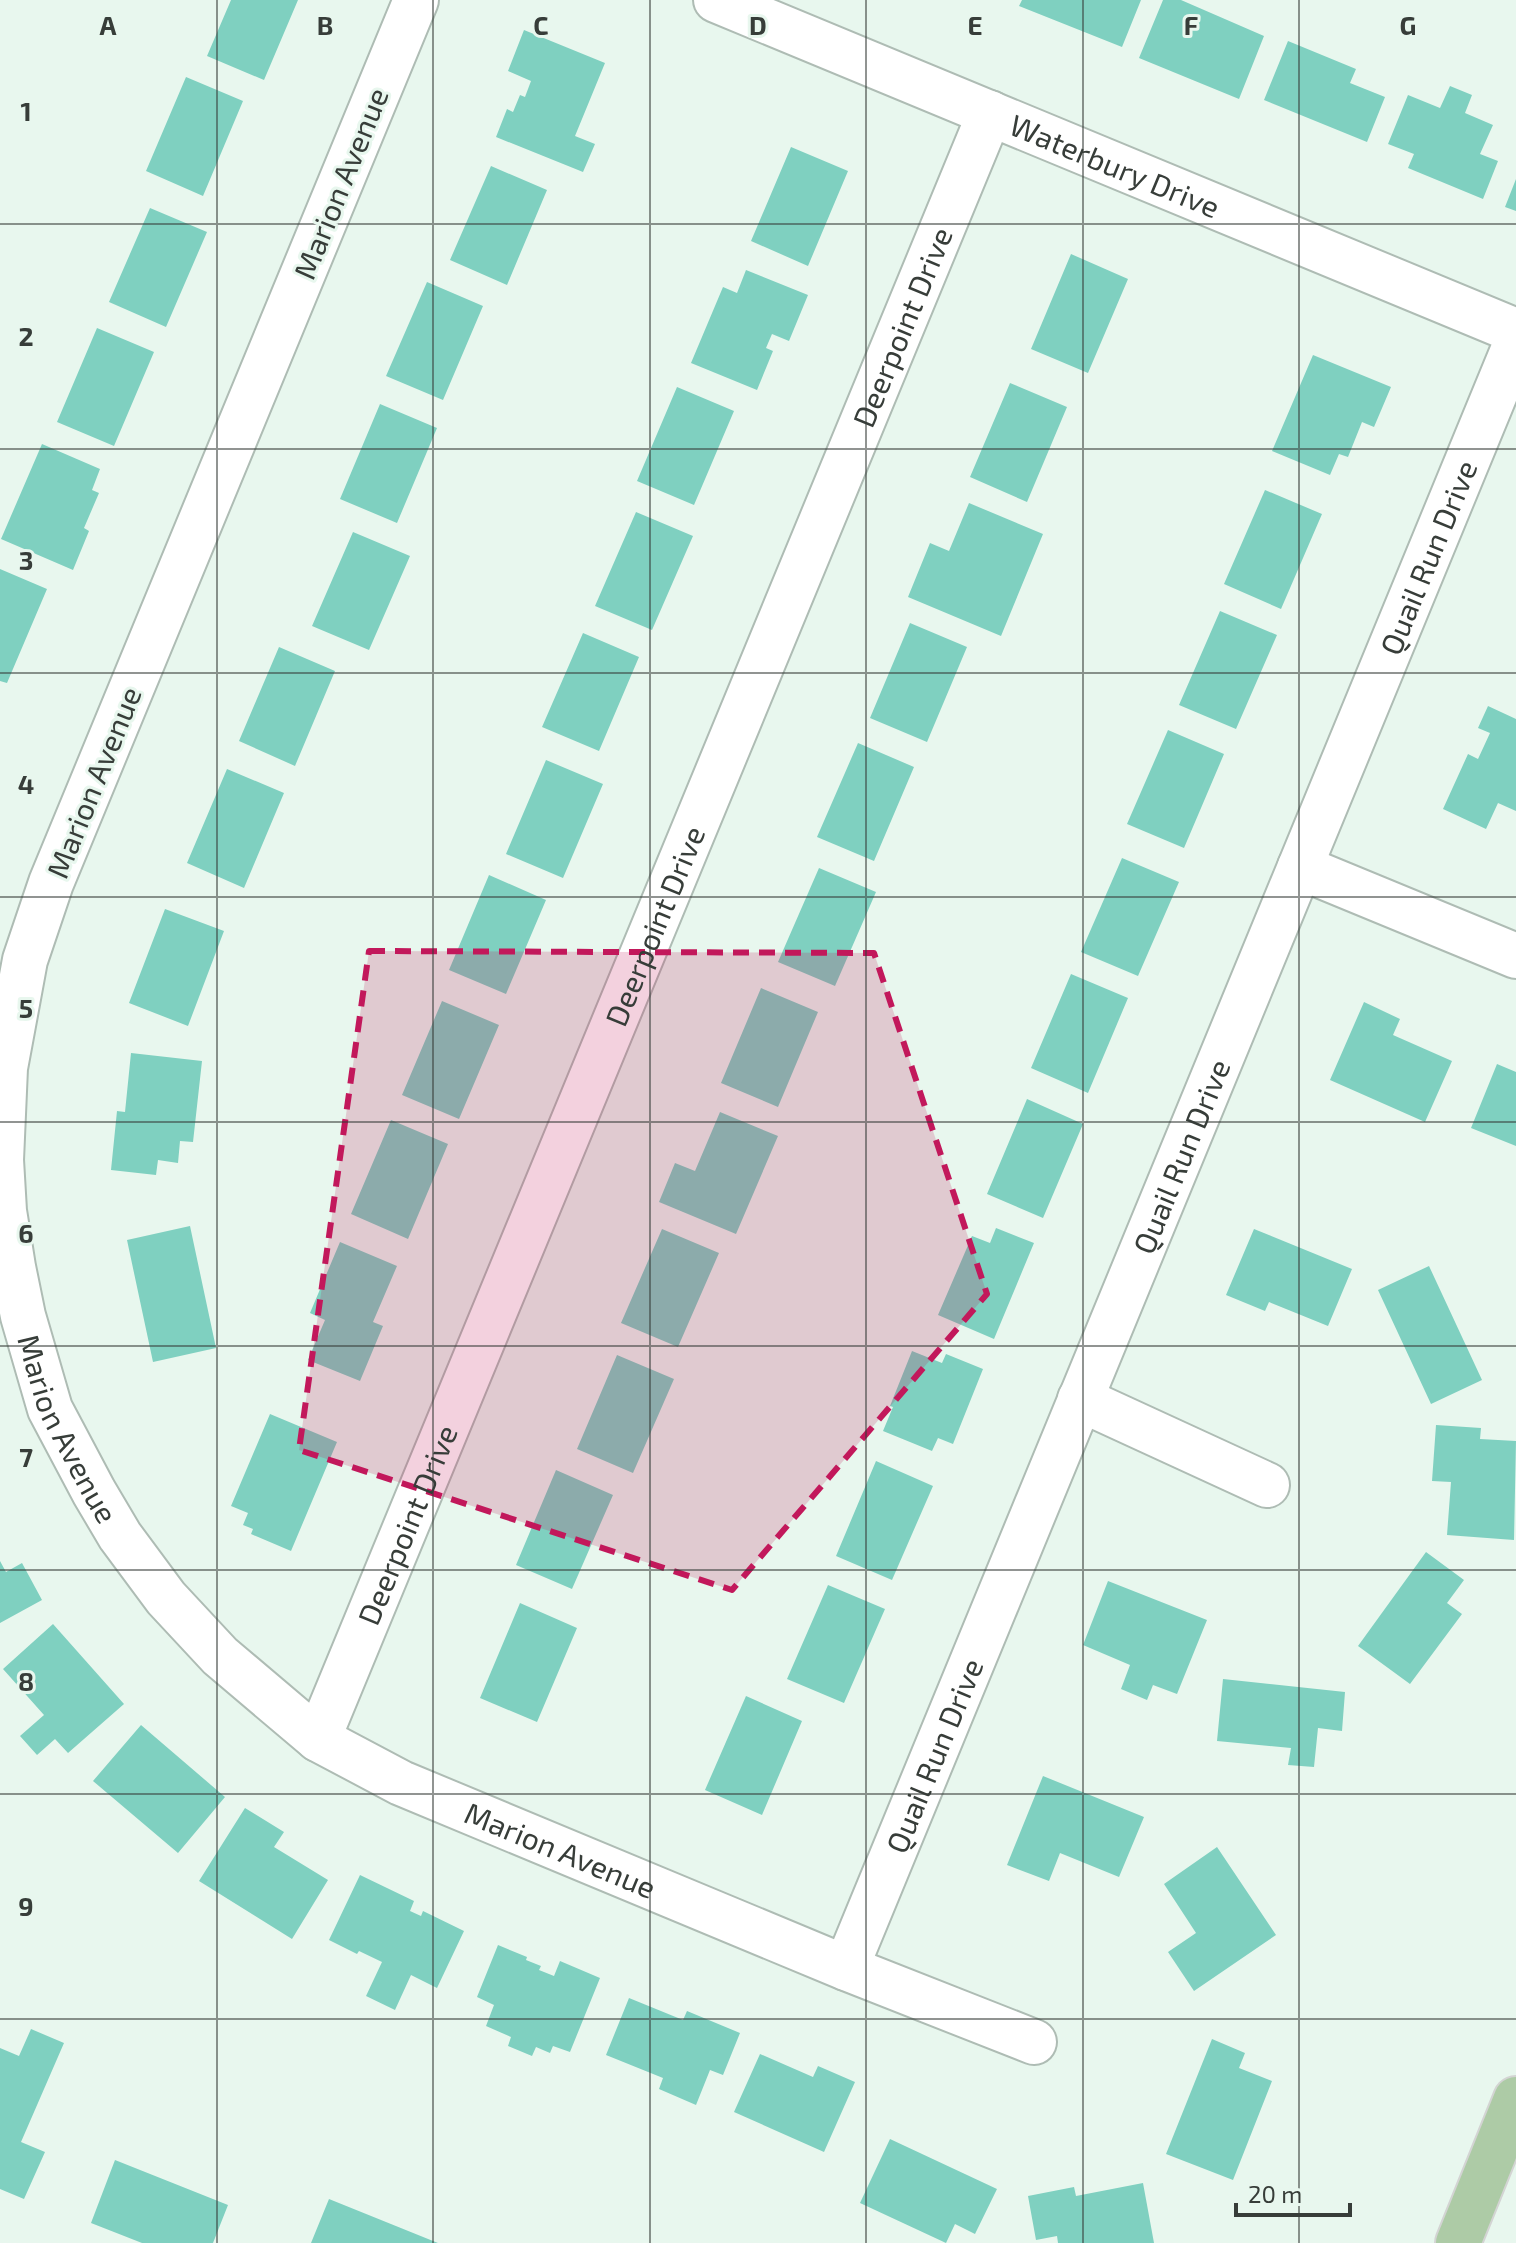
<svg xmlns="http://www.w3.org/2000/svg" width="1516" height="2243" viewBox="0 0 1516 2243" font-family="'Exo 2',sans-serif">
<style>
.building{fill:#7fd0c0}
.lines{fill:none;stroke-linecap:round;stroke-linejoin:round}
.minor-casing{stroke:#aebcb4;stroke-width:48}
.major-casing{stroke:#d3d4d3;stroke-width:48}
.minor{stroke:#fff;stroke-width:44}
.major{stroke:#adcba6;stroke-width:44}
.marked{fill:#c2185b;fill-opacity:0.2;stroke:#c2185b;stroke-width:6;stroke-dasharray:16 10;stroke-linejoin:round}
.grid{fill:none;stroke:#373d39;stroke-width:2;stroke-opacity:0.55}
.labels{text-anchor:middle;dominant-baseline:central;stroke-width:6;stroke-linejoin:round;paint-order:stroke}
.street-label{font-size:30px;fill:#373d39;stroke:#e8f7ee}
.grid-label{font-size:26px;text-anchor:middle;font-weight:bold;fill:#373d39;stroke:#e8f7ee;stroke-width:6;stroke-linejoin:round;paint-order:stroke}
</style>
<rect width="100%" height="100%" fill="#e8f7ee"/>
<!-- building -->
<path class="building" d="M231 0H298L264 80 207 56Z
M1022 0H1141L1122 47 1019 6Z
M1163 0H1181L1264 36 1239 99 1139 58Z
M524 30 605 63 575 136 595 144 583 172 496 137 507 109 513 112 520 95 525 97 531 81 508 71Z
M1288 41 1356 69 1350 83 1385 97 1367 142 1264 100Z
M186 77 243 101 203 196 146 171Z
M1450 86 1472 95 1465 113 1493 125 1480 154 1498 161 1483 199 1408 168 1414 154 1388 144 1408 95 1440 108Z
M791 147 848 171 808 266 751 241Z
M491 166 547 190 507 285 450 260Z
M1516 179V211L1505 207Z
M150 208 207 232 166 327 109 302Z
M1071 254 1128 279 1088 373 1031 349Z
M746 270 808 295 789 341 772 334 766 348 773 351 757 390 691 363 723 287 737 293Z
M427 282 483 306 443 400 386 376Z
M97 328 154 352 114 446 57 422Z
M1313 355 1391 387 1374 427 1362 422 1348 457 1339 454 1330 475 1272 451Z
M1010 383 1067 407 1027 502 970 477Z
M677 387 734 411 694 505 637 481Z
M380 404 437 428 397 523 340 499Z
M42 444 100 469 92 490 99 493 84 528 89 531 73 570 1 539Z
M1265 490 1322 514 1281 609 1224 584Z
M969 503 1043 534 1001 636 908 597 930 543 949 551Z
M636 512 693 536 652 630 595 606Z
M353 532 410 556 369 650 312 626Z
M0 569 47 589 7 683 0 681Z
M1220 611 1277 635 1236 729 1179 705Z
M910 623 967 647 927 742 870 718Z
M583 633 639 657 599 751 542 727Z
M279 647 335 671 295 766 239 741Z
M1488 706 1516 719V811L1498 803 1486 829 1443 809 1468 754 1478 759 1490 733 1478 728Z
M1168 730 1224 754 1184 848 1127 824Z
M858 743 914 767 874 861 817 837Z
M546 760 603 784 563 878 506 854Z
M227 769 284 793 244 888 187 863Z
M1122 858 1179 882 1138 976 1081 952Z
M819 868 876 892 835 986 778 962Z
M489 875 546 900 506 994 449 970Z
M165 909 224 931 188 1026 129 1003Z
M1071 974 1128 998 1088 1093 1031 1068Z
M761 988 818 1012 778 1107 721 1083Z
M442 1001 499 1025 459 1119 402 1095Z
M1364 1002 1400 1019 1393 1035 1452 1061 1425 1122 1330 1080Z
M131 1053 202 1061 193 1142 180 1141 178 1163 158 1160 156 1175 111 1170 117 1111 125 1112Z
M1497 1064 1516 1072V1146L1471 1128Z
M1027 1099 1083 1124 1043 1218 987 1194Z
M720 1112 778 1136 736 1234 659 1202 675 1163 695 1171Z
M391 1120 448 1144 408 1239 351 1214Z
M190 1226 216 1348 153 1362 127 1240Z
M996 1228 1034 1243 994 1339 938 1315 972 1236 990 1243Z
M662 1229 719 1253 678 1347 621 1323Z
M1254 1229 1352 1269 1328 1326 1269 1302 1265 1311 1226 1295Z
M340 1242 397 1266 373 1322 383 1326 360 1381 308 1360 325 1320 310 1313Z
M1429 1266 1482 1380 1431 1404 1378 1290Z
M912 1351 942 1363 946 1354 983 1369 953 1444 938 1438 932 1451 883 1431 893 1407 890 1406Z
M617 1355 674 1379 633 1473 577 1449Z
M270 1414 337 1442 291 1551 251 1534 253 1529 243 1525 248 1513 231 1506Z
M1436 1425 1481 1428 1480 1439 1516 1441 1514 1540 1447 1535 1451 1482 1432 1481Z
M876 1461 933 1486 892 1580 836 1556Z
M556 1470 613 1495 572 1589 516 1565Z
M1426 1552 1464 1580 1447 1603 1462 1614 1410 1684 1358 1646Z
M0 1561 6 1572 22 1563 42 1600 0 1623Z
M1108 1581 1207 1620 1177 1694 1153 1685 1147 1700 1121 1689 1130 1665 1083 1645Z
M828 1585 885 1609 844 1703 787 1679Z
M520 1603 577 1628 537 1722 480 1698Z
M53 1624 124 1704 68 1753 55 1739 37 1755 20 1736 44 1715 3 1669Z
M1223 1679 1345 1692 1342 1731 1318 1728 1314 1767 1288 1765 1291 1748 1217 1741Z
M746 1696 802 1721 762 1815 705 1790Z
M141 1725 225 1797 178 1853 93 1781Z
M1043 1776 1144 1817 1119 1877 1060 1853 1049 1881 1007 1865Z
M245 1808 284 1832 274 1847 328 1880 292 1939 199 1881Z
M1217 1847 1276 1935 1194 1991 1168 1952 1196 1933 1164 1884Z
M360 1875 414 1901 410 1911 421 1916 423 1911 464 1931 437 1988 411 1975 395 2010 366 1996 382 1962 359 1951 357 1954 329 1940Z
M498 1945 527 1957 526 1960 541 1966 539 1970 554 1976 560 1961 600 1978 570 2052 553 2046 550 2053 536 2047 532 2056 508 2046 511 2037 486 2026 494 2005 477 1997Z
M629 1998 683 2020 687 2011 740 2033 723 2075 710 2070 696 2105 659 2089 663 2078 606 2055Z
M31 2029 64 2043 21 2142 45 2152 24 2199 0 2189V2048L19 2056Z
M1212 2039 1245 2053 1239 2068 1272 2081 1233 2180 1166 2154Z
M760 2054 813 2077 818 2066 855 2082 824 2152 734 2112Z
M890 2139 997 2189 975 2234 955 2224 946 2243 860 2203Z
M115 2160 228 2205 213 2243H142L91 2223Z
M1143 2183 1154 2243H1058L1057 2236 1036 2240 1028 2196 1074 2187 1076 2196Z
M329 2199 438 2243H311Z"/>
<g class="lines">
<!-- minor casing -->
<g class="minor-casing">
<g id="minor">
<path id="s1" d="M416 0 51 883 25 960 5 1068 1 1160 4 1211 13 1267 23 1316 50 1409 94 1492 120 1536 166 1598 220 1656 318 1739 401 1783 846 1968 1034 2042"/>
<path id="s2" d="M716 0 1516 331"/>
<path d="M1300 867 1516 956"/>
<path d="M1080 1399 1267 1485"/>
<path id="s3" d="M318 1739 990 113"/>
<path id="s4" d="M846 1968 1516 343"/>
</g>
</g>
<!-- major casing -->
<g class="major-casing">
<path id="major" d="M1458 2243 1516 2099"/>
</g>
<!-- minor -->
<use href="#minor" class="minor"/>
<!-- major -->
<use href="#major" class="major"/>
</g>
<!-- marked area -->
<path class="marked" d="M369 951 874 953 987 1294 732 1590 299 1450Z"/>
<!-- grid -->
<path class="grid" d="M217 0V2243M433 0V2243M650 0V2243M866 0V2243M1083 0V2243M1299 0V2243M0 224H1516M0 449H1516M0 673H1516M0 897H1516M0 1122H1516M0 1346H1516M0 1570H1516M0 1794H1516M0 2019H1516"/>
<g class="labels">
<!-- street labels -->
<g class="street-label">
<text stroke="none"><textPath href="#s2" startOffset="432">Waterbury Drive</textPath></text>
<text transform="translate(340 183) rotate(-68)">Marion Avenue</text>
<text stroke="none"><textPath href="#s3" startOffset="1528">Deerpoint Drive</textPath></text>
<text stroke="none"><textPath href="#s4" startOffset="1526">Quail Run Drive</textPath></text>
<text transform="translate(93 782) rotate(-68)">Marion Avenue</text>
<text stroke="none"><textPath href="#s3" startOffset="880">Deerpoint Drive</textPath></text>
<text stroke="none"><textPath href="#s4" startOffset="878">Quail Run Drive</textPath></text>
<text stroke="none"><textPath href="#s1" startOffset="1518">Marion Avenue</textPath></text>
<text stroke="none"><textPath href="#s3" startOffset="232">Deerpoint Drive</textPath></text>
<text stroke="none"><textPath href="#s4" startOffset="230">Quail Run Drive</textPath></text>
<text stroke="none"><textPath href="#s1" startOffset="2190">Marion Avenue</textPath></text>
</g>
</g>
<g class="grid-label">
<text x="108" y="35">A</text>
<text x="325" y="35">B</text>
<text x="541" y="35">C</text>
<text x="758" y="35">D</text>
<text x="975" y="35">E</text>
<text x="1191" y="35">F</text>
<text x="1408" y="35">G</text>
<text x="26" y="121">1</text>
<text x="26" y="346">2</text>
<text x="26" y="570">3</text>
<text x="26" y="794">4</text>
<text x="26" y="1018">5</text>
<text x="26" y="1243">6</text>
<text x="26" y="1467">7</text>
<text x="26" y="1691">8</text>
<text x="26" y="1916">9</text>
</g>
<!-- scale -->
<path d="M1236 2203v12h114v-12" fill="none" stroke="#373d39" stroke-width="4"/>
<text x="1248" y="2203" font-size="24" fill="#373d39" stroke="#e8f7ee" stroke-width="6" paint-order="stroke">20 m</text>
</svg>
